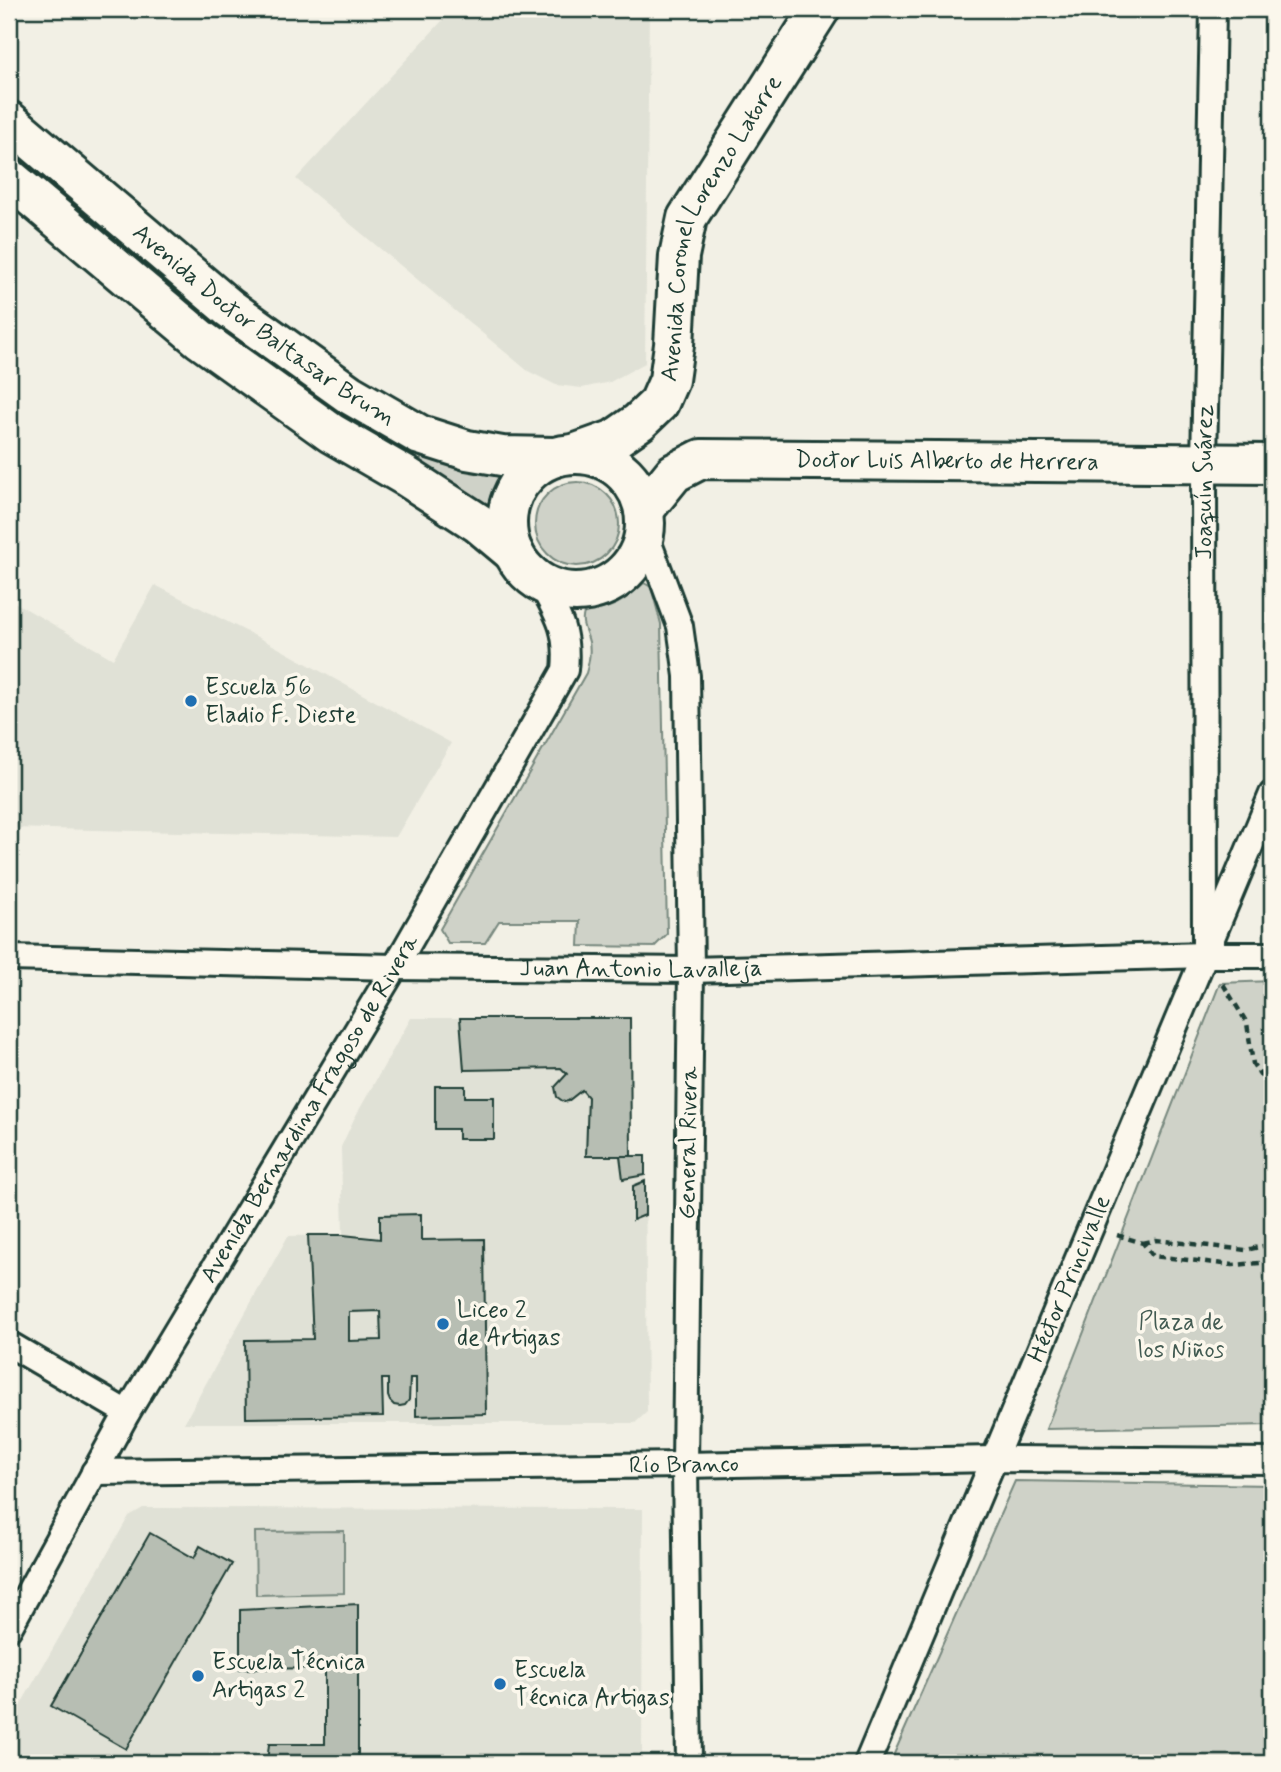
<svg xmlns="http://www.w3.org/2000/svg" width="1281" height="1772" viewBox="0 0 1281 1772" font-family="Mynerve,sans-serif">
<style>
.built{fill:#e0e1d6}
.green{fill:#cfd2c8;stroke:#77887e;stroke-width:2}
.building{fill:#b7beb3;stroke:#1f3d34;stroke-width:2;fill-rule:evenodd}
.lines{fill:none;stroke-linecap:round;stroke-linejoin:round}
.minor-casing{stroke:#1f3d34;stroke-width:30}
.primary-casing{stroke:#1f3d34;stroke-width:44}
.path{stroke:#1f3d34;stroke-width:4.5;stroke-dasharray:7 5;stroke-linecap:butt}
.minor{stroke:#fbf7ec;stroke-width:24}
.primary{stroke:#fbf7ec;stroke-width:38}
.poi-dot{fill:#1f6fb2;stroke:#fbf7ec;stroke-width:2.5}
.labels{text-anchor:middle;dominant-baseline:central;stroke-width:7;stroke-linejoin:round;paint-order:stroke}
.street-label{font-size:24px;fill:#1f3d34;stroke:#fbf7ec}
.poi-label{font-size:24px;fill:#1f3d34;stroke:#fbf7ec;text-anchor:start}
.park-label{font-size:24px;fill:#425b52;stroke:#fbf7ec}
</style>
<rect width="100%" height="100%" fill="#f2f0e5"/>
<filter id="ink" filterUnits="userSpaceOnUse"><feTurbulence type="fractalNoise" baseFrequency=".0143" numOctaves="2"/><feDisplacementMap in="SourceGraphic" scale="14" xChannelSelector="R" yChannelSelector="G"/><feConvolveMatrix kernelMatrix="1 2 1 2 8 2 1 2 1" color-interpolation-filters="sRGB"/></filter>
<g filter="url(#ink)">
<!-- built -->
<path class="built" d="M453 9H649L645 363 610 382 582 388 556 385 528 371 296 179Z
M155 585 271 644 451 743 396 837 9 828V599L113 659Z
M411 1018H630L631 1156H645L647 1412 635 1423H184L288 1236 343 1235 341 1147 354 1119Z
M143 1508 643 1509 642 1763H9V1725L129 1516Z"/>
<!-- green -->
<path class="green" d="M423 455 446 464 499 476 500 480 491 495 486 511 420 461Z
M535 524a42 42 0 1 1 84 0a42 42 0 1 1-84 0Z
M644 583 651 587 661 624 667 934 654 947 579 946 580 921H499L485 943H448L440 929 586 673C589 663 591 653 589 642 587 632 580 624 584 613 614 608 622 603 644 583Z
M1272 981V1425L1046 1429 1220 983Z
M1015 1481 1272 1485V1763H890Z
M344 1531V1593L256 1595 255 1532Z"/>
<!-- building -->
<path class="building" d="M460 1018H630L631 1156H586L588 1097 582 1090 568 1101 564 1102 557 1097 555 1087 567 1074 561 1068 464 1070Z
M435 1086H465V1097H494V1139H458V1129H435Z
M620 1156H645V1175L623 1179Z
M645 1181V1215L633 1220V1186Z
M421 1214V1240L484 1239 486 1414 416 1416V1378H410L409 1400 405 1405 400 1406 394 1405 390 1401 388 1396V1379H382L383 1416 246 1418 245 1340 313 1339 308 1235H343L380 1239V1215ZM380 1311 381 1340 349 1341V1312Z
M150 1533 194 1558 200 1546 232 1564 126 1749 51 1706Z
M358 1604V1763H267L269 1744H325V1668L240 1669V1610Z"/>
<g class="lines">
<!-- minor casing -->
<g class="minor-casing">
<g id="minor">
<path d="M644 530 680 626 687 676 691 970 685 1465 689 1763"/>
<path id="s1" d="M1205 944 1204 462 1213 9"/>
<path id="s2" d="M9 958 395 967 691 970 1205 955H1272"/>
<path d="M9 1344 127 1413"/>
<path id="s3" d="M94 1472 685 1465 994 1459 1272 1461"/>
<path id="s4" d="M9 1628 127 1413 395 967 565 670C569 631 558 615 540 582"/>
<path id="s5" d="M867 1763 1272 794"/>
</g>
</g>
<!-- primary casing -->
<g class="primary-casing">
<g id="primary">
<path id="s6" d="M9 121 229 308 349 394 420 435 467 450 502 456 554 457"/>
<path d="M9 178 200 339 331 433 407 477 478 523 514 553"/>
<path id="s7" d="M574 454 613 440 639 422 659 403 669 380 674 345 679 256 687 218 820 9"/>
<circle cx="576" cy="523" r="69"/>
<path id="s8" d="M644 510 674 473 701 459 1272 464"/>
</g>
</g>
<!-- path -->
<path class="path" d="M1223 984 1247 1023 1253 1064 1272 1092
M1117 1235 1143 1243 1153 1256 1233 1265 1272 1262
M1143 1243 1156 1240 1246 1250 1272 1244"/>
<!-- minor -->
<use href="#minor" class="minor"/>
<!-- primary -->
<use href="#primary" class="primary"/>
</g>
</g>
<!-- markers -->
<g class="poi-dot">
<circle cx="191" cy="701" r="7"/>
<circle cx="443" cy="1324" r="7"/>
<circle cx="198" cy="1676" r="7"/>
<circle cx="500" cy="1684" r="7"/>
</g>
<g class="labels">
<!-- street labels -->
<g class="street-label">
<text stroke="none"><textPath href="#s7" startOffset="290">Avenida Coronel Lorenzo Latorre</textPath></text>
<text stroke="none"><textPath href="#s6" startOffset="327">Avenida Doctor Baltasar Brum</textPath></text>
<text stroke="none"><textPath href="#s8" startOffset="324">Doctor Luis Alberto de Herrera</textPath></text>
<text stroke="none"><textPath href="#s1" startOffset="462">Joaquín Suárez</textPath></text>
<text stroke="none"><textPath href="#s2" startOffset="632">Juan Antonio Lavalleja</textPath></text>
<text stroke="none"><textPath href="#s4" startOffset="600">Avenida Bernardina Fragoso de Rivera</textPath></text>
<text transform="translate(689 1143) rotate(-89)">General Rivera</text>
<text stroke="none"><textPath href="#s5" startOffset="525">Héctor Princivalle</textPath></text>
<text stroke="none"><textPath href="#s3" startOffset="590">Río Branco</textPath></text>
</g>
<!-- poi labels -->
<g class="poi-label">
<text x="205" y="687">Escuela 56<tspan x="205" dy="28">Eladio F. Dieste</tspan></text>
<text x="457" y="1310">Liceo 2<tspan x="457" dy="28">de Artigas</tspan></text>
<text x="212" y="1662">Escuela Técnica<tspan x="212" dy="28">Artigas 2</tspan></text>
<text x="514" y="1670">Escuela<tspan x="514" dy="28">Técnica Artigas</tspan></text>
</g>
<!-- park labels -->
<g class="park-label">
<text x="1181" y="1322">Plaza de<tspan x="1181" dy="28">los Niños</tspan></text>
</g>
</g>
<!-- margin -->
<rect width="1281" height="1772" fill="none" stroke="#fbf7ec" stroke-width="35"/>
<rect x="18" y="18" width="1246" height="1737" fill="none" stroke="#1f3d34" stroke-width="2.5" filter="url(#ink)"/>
</svg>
